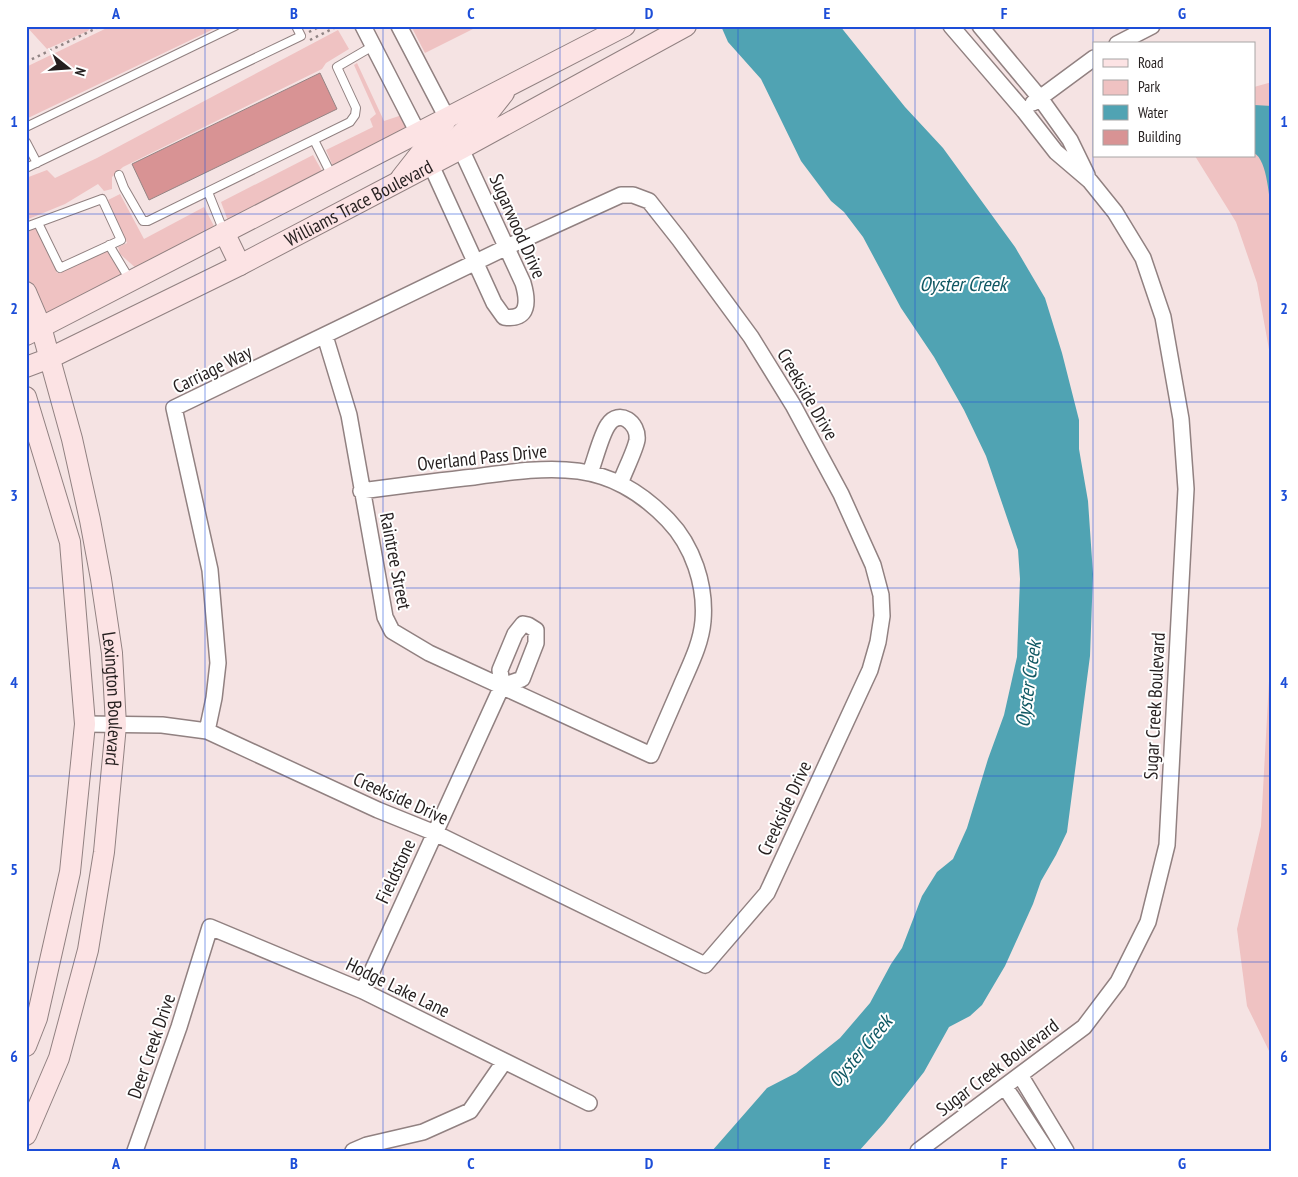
<svg xmlns="http://www.w3.org/2000/svg" width="1298" height="1177" viewBox="0 0 1298 1177" font-family="'PT Sans Narrow',sans-serif">
<style>
.green{fill:#efc2c2}
.water{fill:#50a3b3}
.building{fill:#d89394;stroke:#958484}
.lines{fill:none;stroke-linecap:round;stroke-linejoin:round}
.lane-casing{stroke:#918181;stroke-width:10}
.street-casing{stroke:#918181;stroke-width:18}
.secondary-casing{stroke:#918181;stroke-width:22}
.path{stroke:#918484;stroke-width:2.5;stroke-dasharray:2.5 4;stroke-linecap:butt}
.lane{stroke:#fff;stroke-width:8}
.street{stroke:#fff;stroke-width:15}
.secondary{stroke:#fce3e4;stroke-width:20}
.grid{fill:none;stroke:#1d4ed8;stroke-width:1;stroke-opacity:0.55}
.labels{text-anchor:middle;dominant-baseline:central;stroke-width:4;stroke-linejoin:round;paint-order:stroke}
.street-label{font-size:19px;fill:#251f1f;stroke:#fff}
.water-label{font-size:20px;font-style:italic;fill:#105863;stroke:#fff}
.neatline{fill:none;stroke:#1d4ed8;stroke-width:2}
.grid-label{font-size:16px;text-anchor:middle;font-weight:bold;fill:#1d4ed8}
</style>
<rect width="100%" height="100%" fill="#f5e3e3"/>
<!-- green -->
<path class="green" d="M26 26H91L88 31 47 49Z
M111 26H220L26 119V67Z
M411 26H479L425 53Z
M338 30 349 49 326 63 322 69 123 167 112 177V189L104 191 98 184 65 204 26 220V178L47 170 55 178 97 158Z
M357 63 384 121 402 115 409 131 335 171 326 150 373 127 370 119 376 114 354 65Z
M1272 82V366L1257 283 1236 222 1195 156H1254V87Z
M313 155 322 171 228 221 221 202Z
M120 194 144 239 204 207 215 228 138 270 120 254 118 247 127 243 108 200Z
M36 228 57 273 107 251 125 280 43 322 26 282V231Z
M1272 627V1057L1247 1006 1237 929 1261 826Z"/>
<!-- water -->
<path class="water" d="M721 26H840L905 107 943 148 1015 247 1045 298 1062 353 1079 420V449L1088 501 1093 574 1090 656 1067 832 1056 855 1041 881 1033 904 1005 966 982 1005 970 1016 949 1027 924 1072 884 1123 859 1151H712L767 1088 796 1073 840 1038 870 1003 891 964 902 948 922 896 937 872 953 859 967 828 988 759 1004 715 1017 657 1020 579 1018 550 986 456 964 410 934 357 901 308 863 237 844 212 831 201 801 161 761 79 728 42Z
M1254 105 1272 106V217C1269 201 1268 160 1254 153Z"/>
<!-- building -->
<path class="building" d="M320 73 337 109 149 200 132 164Z"/>
<g class="lines">
<!-- lane casing -->
<g class="lane-casing">
<path id="lane" d="M26 127 235 26
M314 140 332 176
M26 142 37 163
M26 168 301 36 296 26
M119 175 124 188 143 221H148L350 122 355 115 356 108 337 67 373 46
M208 192 224 232
M26 227 102 199 121 240 60 268 38 223
M109 245 130 280"/>
</g>
<!-- street casing -->
<g class="street-casing">
<path id="street" d="M363 26 418 133
M399 26 447 118
M980 26 1040 98 1070 140 1087 175
M1117 44 1152 26
M1033 103 1094 58
M431 165 494 303 504 317C530 321 528 300 523 283L461 149
M325 336 349 415 385 617 392 631 429 653 651 755C661 732 671 709 681 686 690 665 701 644 703 621 706 585 693 546 668 520 608 458 553 466 474 477 437 481 399 486 361 491
M590 473C595 460 601 435 608 425 619 408 639 423 637 440 635 451 624 472 620 484
M85 724 162 725 207 731 378 810 435 833 705 965 767 893 870 670 878 642 882 616 881 595 873 565 841 494 793 405 751 337 679 239 649 201 633 195H621L507 247 174 408 210 570 218 663 214 698 207 731
M363 991 502 686 500 670 515 634 523 624 528 625 536 630V643L522 679 502 686
M1020 1075 1066 1151
M1005 1087 1047 1151
M135 1151 179 1027 210 927 363 991 589 1103
M353 1151 367 1145 423 1132 470 1111 504 1062
M918 1151 1084 1027 1118 982 1148 922 1167 845 1186 489 1181 419 1163 317 1143 258 1115 212 1090 181 1056 152 1024 111 951 26"/>
</g>
<!-- secondary casing -->
<g class="secondary-casing">
<g id="secondary">
<path d="M442 152 467 128 489 112 504 93"/>
<path d="M401 178 445 122"/>
<path d="M224 232 240 265"/>
<path id="s1" d="M26 292 41 327 72 439 90 520 101 579 112 653 116 725 104 852 88 950 59 1058 26 1135"/>
<path d="M26 335 625 26"/>
<path id="s2" d="M26 367 50 358 240 265 461 149 686 26"/>
<path d="M26 397 70 542 85 724 70 872 37 1018 26 1046"/>
</g>
</g>
<!-- path -->
<path class="path" d="M309 32 321 26
M310 40 338 26
M26 62 101 26"/>
<!-- lane -->
<use href="#lane" class="lane"/>
<!-- street -->
<use href="#street" class="street"/>
<!-- secondary -->
<use href="#secondary" class="secondary"/>
</g>
<!-- grid -->
<path class="grid" d="M205 26V1151M383 26V1151M560 26V1151M738 26V1151M915 26V1151M1093 26V1151M26 214H1272M26 402H1272M26 588H1272M26 776H1272M26 962H1272"/>
<g class="labels">
<!-- street labels -->
<g class="street-label">
<text stroke="none"><textPath href="#s2" startOffset="371">Williams Trace Boulevard</textPath></text>
<text transform="translate(518 226) rotate(66)">Sugarwood Drive</text>
<text transform="translate(212 369) rotate(-26)">Carriage Way</text>
<text transform="translate(808 394) rotate(60)">Creekside Drive</text>
<text transform="translate(482 457) rotate(-6)">Overland Pass Drive</text>
<text transform="translate(396 561) rotate(79)">Raintree Street</text>
<text stroke="none"><textPath href="#s1" startOffset="418">Lexington Boulevard</textPath></text>
<text transform="translate(1154 706) rotate(-87)">Sugar Creek Boulevard</text>
<text transform="translate(401 798) rotate(24)">Creekside Drive</text>
<text transform="translate(784 808) rotate(-65)">Creekside Drive</text>
<text transform="translate(395 871) rotate(-65)">Fieldstone</text>
<text transform="translate(398 987) rotate(26)">Hodge Lake Lane</text>
<text transform="translate(151 1046) rotate(-71)">Deer Creek Drive</text>
<text transform="translate(997 1067) rotate(-37)">Sugar Creek Boulevard</text>
</g>
<!-- water labels -->
<g class="water-label">
<text x="963" y="284">Oyster Creek</text>
<text transform="translate(1028 684) rotate(-82)">Oyster Creek</text>
<text transform="translate(860 1051) rotate(-50)">Oyster Creek</text>
</g>
</g>
<!-- border -->
<rect width="1298" height="1177" fill="none" stroke="#ffffff" stroke-width="55"/>
<!-- legend -->
<rect x="1093" y="42" width="162" height="115" fill="#ffffff" stroke="#a8a5a5"/>
<rect x="1103" y="59" width="25" height="8" fill="#fce3e4" stroke="#a8a5a5"/>
<text x="1138" y="68" font-size="15" fill="#251f1f">Road</text>
<rect x="1103" y="80" width="25" height="15" fill="#efc2c2" stroke="#a8a5a5"/>
<text x="1138" y="92" font-size="15" fill="#251f1f">Park</text>
<rect x="1103" y="105" width="25" height="15" fill="#50a3b3" stroke="#a8a5a5"/>
<text x="1138" y="118" font-size="15" fill="#251f1f">Water</text>
<rect x="1103" y="130" width="25" height="15" fill="#d89394" stroke="#a8a5a5"/>
<text x="1138" y="142" font-size="15" fill="#251f1f">Building</text>
<!-- north arrow -->
<g transform="translate(68 68) rotate(107)" stroke="#ffffff" stroke-width="4" paint-order="stroke">
<path d="M0-4L9 19L0 12L-9 19Z" fill="#251f1f"/>
<text y="-8" font-size="14" font-weight="bold" text-anchor="middle" fill="#251f1f">N</text>
</g>
<rect x="28" y="28" width="1242" height="1122" class="neatline"/>
<g class="grid-label">
<text x="116" y="19">A</text>
<text x="294" y="19">B</text>
<text x="471" y="19">C</text>
<text x="649" y="19">D</text>
<text x="827" y="19">E</text>
<text x="1004" y="19">F</text>
<text x="1182" y="19">G</text>
<text x="14" y="127">1</text>
<text x="1284" y="127">1</text>
<text x="14" y="314">2</text>
<text x="1284" y="314">2</text>
<text x="14" y="501">3</text>
<text x="1284" y="501">3</text>
<text x="14" y="688">4</text>
<text x="1284" y="688">4</text>
<text x="14" y="875">5</text>
<text x="1284" y="875">5</text>
<text x="14" y="1062">6</text>
<text x="1284" y="1062">6</text>
<text x="116" y="1169">A</text>
<text x="294" y="1169">B</text>
<text x="471" y="1169">C</text>
<text x="649" y="1169">D</text>
<text x="827" y="1169">E</text>
<text x="1004" y="1169">F</text>
<text x="1182" y="1169">G</text>
</g>
</svg>
